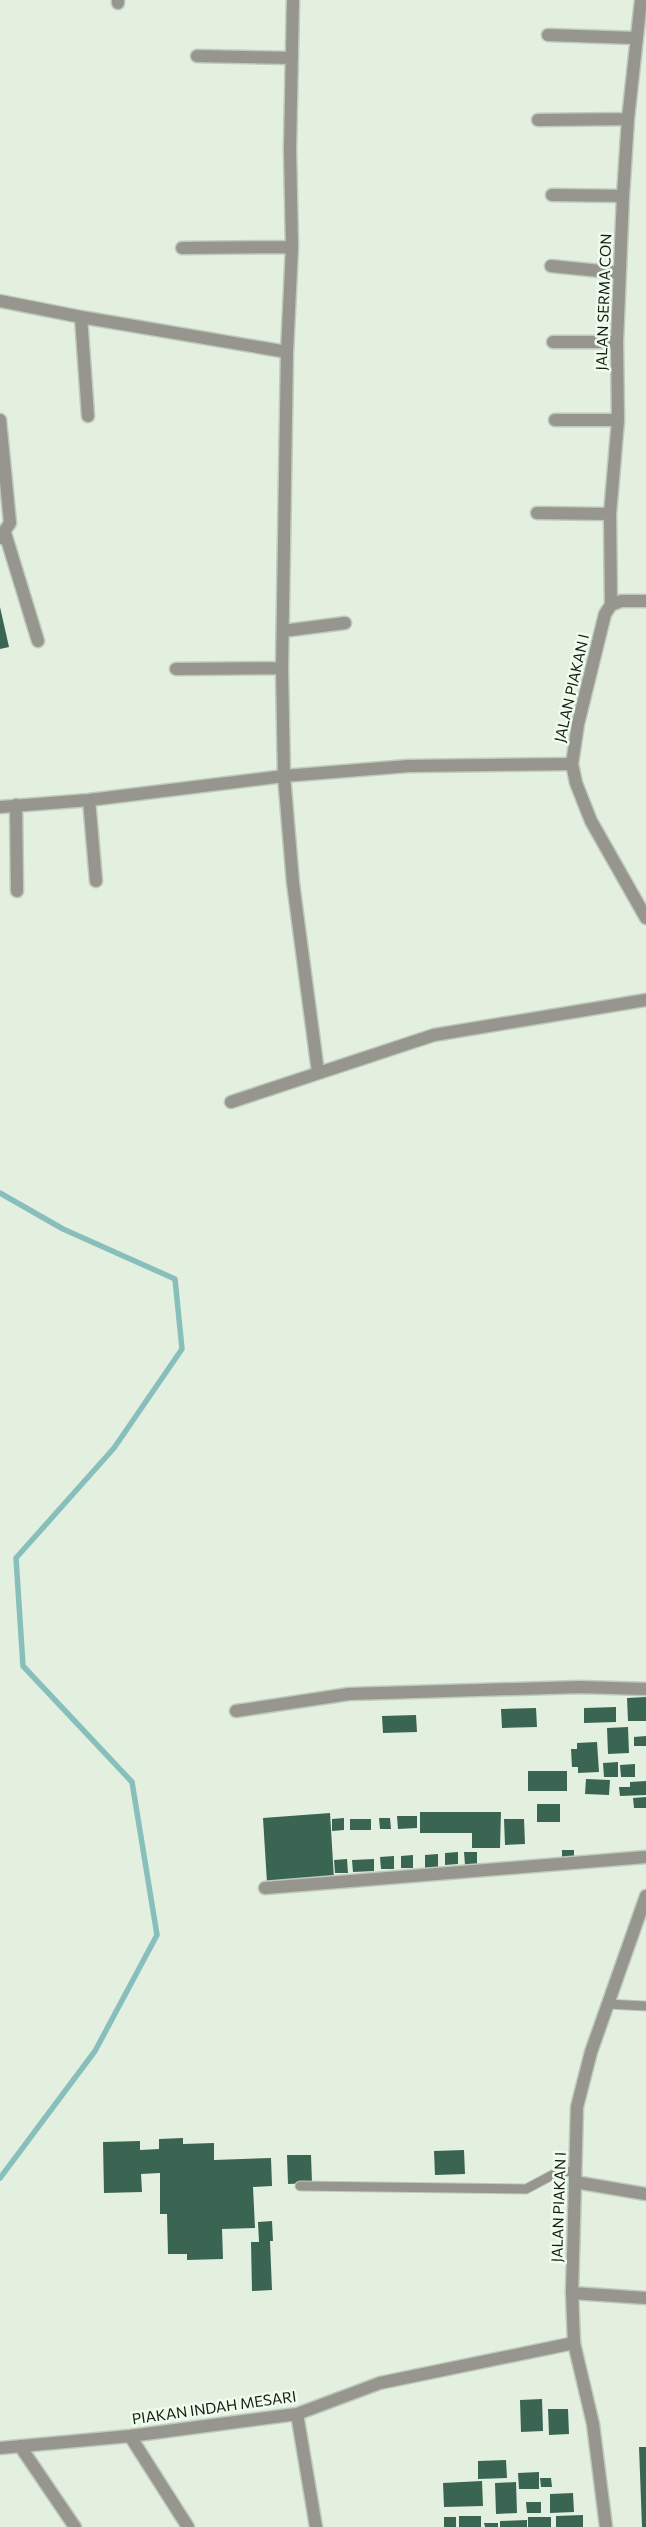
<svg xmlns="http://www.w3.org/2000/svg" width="646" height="2527" viewBox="0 0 646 2527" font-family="Commissioner,sans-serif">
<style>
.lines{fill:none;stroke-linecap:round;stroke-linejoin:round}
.stream{stroke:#88bfbc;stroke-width:5.5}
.building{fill:#3a6553}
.service-casing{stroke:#becabb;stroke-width:11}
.minor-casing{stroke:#becabb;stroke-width:15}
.tertiary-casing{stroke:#becabb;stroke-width:15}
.service{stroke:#96968f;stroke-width:9}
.minor{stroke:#96968f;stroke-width:12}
.tertiary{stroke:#96968f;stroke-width:12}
.labels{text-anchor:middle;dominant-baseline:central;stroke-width:5;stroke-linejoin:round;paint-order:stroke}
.street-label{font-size:15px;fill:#171b16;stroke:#f0fded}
</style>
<rect width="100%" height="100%" fill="#e3f0df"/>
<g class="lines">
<!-- stream -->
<path class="stream" d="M0 1193 63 1229 175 1279 182 1349 114 1448 16 1558 23 1666 132 1782 157 1935 95 2051 0 2178"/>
</g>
<!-- building -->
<path class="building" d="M0 607 9 647 0 649Z
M646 1697V1721H628L627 1698Z
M616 1707V1722L584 1723V1708Z
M536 1708 537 1727 502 1728 501 1709Z
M416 1715 417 1732 383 1733 382 1716Z
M628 1727 629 1753 608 1754 607 1728Z
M646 1736V1746H634V1737Z
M597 1742 599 1772 578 1773V1767H572L571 1749H577V1743Z
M618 1762V1777H604L603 1763Z
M635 1764V1777H621L620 1765Z
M528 1771H567V1791H528Z
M586 1779 610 1780 609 1795 585 1794Z
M646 1781V1795L620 1796 619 1787H630V1782Z
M646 1797V1808H634L633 1798Z
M537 1804H560V1822H537Z
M420 1812H501L500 1848H472V1833H420Z
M330 1813 334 1879 267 1883 263 1818Z
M397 1816H417V1828L398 1829Z
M344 1818V1830L332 1831V1819Z
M379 1818H390L391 1829H380Z
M350 1819H371V1830H350Z
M504 1819H524L525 1844 505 1845Z
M562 1850H574V1858H562Z
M458 1852V1864L445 1865V1853Z
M464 1852H477V1865H465Z
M438 1854V1869H425V1855Z
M413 1855V1868H401V1856Z
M394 1856V1869H381L380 1857Z
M347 1859 348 1873H335L334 1860Z
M374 1859V1871L353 1872 352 1860Z
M183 2138V2144L214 2143V2160L271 2158 272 2186 253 2187 255 2228 222 2229 223 2259 187 2260V2254H168L167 2214H160V2173L141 2174 142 2192 104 2193 103 2142 140 2141V2150L159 2149V2139Z
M464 2150 465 2174 435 2175 434 2151Z
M287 2155H311L312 2183 288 2184Z
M272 2221 273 2241H270L272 2290 252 2291 251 2242H259L258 2222Z
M542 2399 543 2431 521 2432 520 2400Z
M548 2409H568L569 2434 549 2435Z
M639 2447H646V2527H642Z
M506 2460 507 2478 478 2479V2461Z
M539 2472V2489H519L518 2473Z
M540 2478H551L552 2487H541Z
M482 2481 483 2506 444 2507 443 2483Z
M516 2482 517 2513 496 2514 495 2483Z
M573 2493 574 2512 550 2513V2494Z
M526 2502H541V2513H527Z
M583 2515V2527H556V2516Z
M459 2516H481V2527H459Z
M444 2517H456V2527H444Z
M528 2517H551V2527H528Z
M527 2520V2527H500V2521Z
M484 2523H498V2527H485Z"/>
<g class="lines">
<!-- service casing -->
<g class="service-casing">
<path id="service" d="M607 2004 646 2006
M300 2186 526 2189 558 2172 575 2171"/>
</g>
<!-- minor casing -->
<g class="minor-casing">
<path id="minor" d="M293 0 290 149 292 247 287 352 282 668 284 776 293 883 318 1072
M118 3V0
M548 35 635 38
M197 56 292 58
M538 120 628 119
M552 195 623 196
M182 248 292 247
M551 266 620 273
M0 301 81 317 287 352
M81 317 88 416
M553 342H617
M0 420 10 523 0 538
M555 420H618
M537 513 610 514
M5 533 38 641
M611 605 610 514 618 420 617 342 623 196 628 119 641 0
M283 631 345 623
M176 669 282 668
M89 800 96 881
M16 805 17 891
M0 807 89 800 284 776 408 766 572 764
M231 1102 434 1035 646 1000
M236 1711 349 1694 580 1687 646 1689
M265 1888 646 1857
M575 2182 646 2194
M572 2293 646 2298
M297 2414 316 2527
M130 2436 188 2527
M20 2446 75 2527
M0 2448 130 2436 297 2414 380 2383 574 2343"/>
</g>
<!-- tertiary casing -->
<g class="tertiary-casing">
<path id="tertiary" d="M646 601H621L611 605 605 614 578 724 572 764 576 783 591 821 646 918
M606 2527 593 2424 574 2343 572 2293 577 2107 591 2052 646 1896"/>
</g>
<!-- service -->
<use href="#service" class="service"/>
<!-- minor -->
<use href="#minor" class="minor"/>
<!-- tertiary -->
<use href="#tertiary" class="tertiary"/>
</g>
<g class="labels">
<!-- street labels -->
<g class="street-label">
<text transform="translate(603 302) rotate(-88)">JALAN SERMA CON</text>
<text transform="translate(571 688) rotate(-77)">JALAN PIAKAN I</text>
<text transform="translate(558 2207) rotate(-88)">JALAN PIAKAN I</text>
<text transform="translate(214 2407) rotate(-8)">PIAKAN INDAH MESARI</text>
</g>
</g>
</svg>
